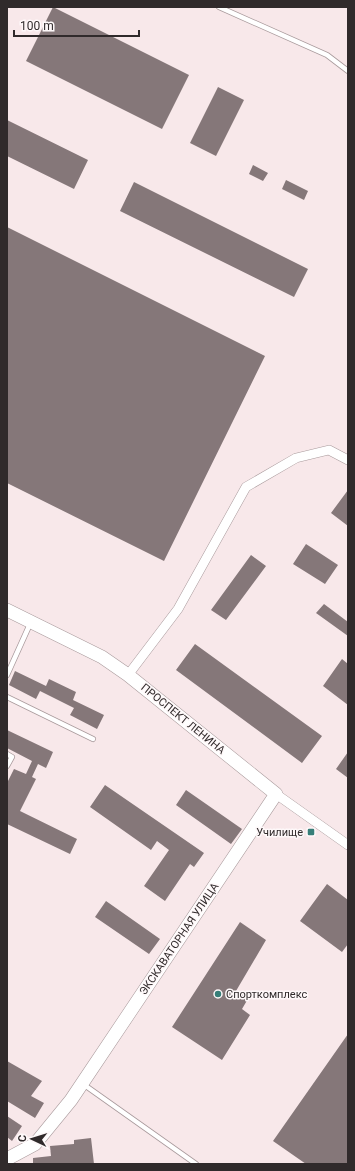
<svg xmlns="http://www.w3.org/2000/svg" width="355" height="1171" viewBox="0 0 355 1171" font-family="Roboto,sans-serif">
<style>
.building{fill:#857779}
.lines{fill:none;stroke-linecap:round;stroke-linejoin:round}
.lane-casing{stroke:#a99a9c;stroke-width:6}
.street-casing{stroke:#a99a9c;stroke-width:10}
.secondary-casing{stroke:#a99a9c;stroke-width:14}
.lane{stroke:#fff;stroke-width:4.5}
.street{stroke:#fff;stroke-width:9}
.secondary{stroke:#fff;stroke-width:13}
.poi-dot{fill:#377e78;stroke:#fef8f9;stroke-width:1.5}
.labels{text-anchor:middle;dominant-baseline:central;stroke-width:3;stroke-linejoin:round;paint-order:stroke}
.street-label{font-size:11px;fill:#302a2b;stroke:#fef8f9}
.poi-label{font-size:11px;fill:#302a2b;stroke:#fef8f9;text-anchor:end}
</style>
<rect width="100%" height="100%" fill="#f8e8ea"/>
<!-- building -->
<path class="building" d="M53 7 189 75 162 129 26 61Z
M218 87 244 100 216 156 190 143Z
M7 120 88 160 74 189 7 156Z
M253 165 268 173 263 181 249 174Z
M286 180 308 191 304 200 282 189Z
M134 182 308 269 294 297 120 211Z
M7 227 265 356 164 561 7 483Z
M348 490V526L331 513Z
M306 544 338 565 325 584 293 564Z
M251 555 266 566 226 620 211 610Z
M324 604 348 622V636L316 613Z
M195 644 322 736 302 763 176 670Z
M342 659 348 664V705L323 686Z
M15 671 46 686 49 679 76 692 73 700 104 715 97 729 70 715 74 708 40 691 36 699 9 685Z
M7 730 53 752 46 768 38 764 32 777 36 779 20 811 77 839 70 854 7 824V783L14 769 26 774 32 761 7 748Z
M348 752V778L336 769Z
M105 785 204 853 194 867 190 864 165 901 144 886 169 850 157 841 151 850 90 807Z
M186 790 242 829 231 844 176 805Z
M327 884 348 900V944L342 952 300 921Z
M106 901 160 939 149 954 95 917Z
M240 922 266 940 236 991 249 997 242 1009 250 1015 222 1060 172 1027Z
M348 1034V1164H306L273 1141Z
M7 1061 42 1081 31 1096 44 1103 35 1118 7 1101Z
M7 1116 22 1126 12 1141 7 1137Z
M91 1138 94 1164H33V1158L51 1156 50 1146 74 1144V1140Z"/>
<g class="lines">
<!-- lane casing -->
<g class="lane-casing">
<path id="lane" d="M219 7 327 55 348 71
M7 675 30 624
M7 697 93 739
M7 754 12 757 7 766
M83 1084 196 1164"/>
</g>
<!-- street casing -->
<g class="street-casing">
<path id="street" d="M128 675 178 609 246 487 296 458 329 450 348 460
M276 794 348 845"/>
</g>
<!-- secondary casing -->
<g class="secondary-casing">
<path id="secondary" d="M7 610 102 657 128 675 276 794 71 1100 35 1144 7 1159"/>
</g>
<!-- lane -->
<use href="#lane" class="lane"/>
<!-- street -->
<use href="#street" class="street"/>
<!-- secondary -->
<use href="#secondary" class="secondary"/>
</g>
<!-- markers -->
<g class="poi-dot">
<rect x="307" y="828" width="8" height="8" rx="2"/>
<circle cx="218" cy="994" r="4"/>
</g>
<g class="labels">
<!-- street labels -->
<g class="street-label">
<text transform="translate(183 719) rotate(39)">ПРОСПЕКТ ЛЕНИНА</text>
<text transform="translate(179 939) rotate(-56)">ЭКСКАВАТОРНАЯ УЛИЦА</text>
</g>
<!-- poi labels -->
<g class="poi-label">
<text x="303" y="832">Училище</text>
<text x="226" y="994" text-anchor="start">Спорткомплекс</text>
</g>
</g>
<!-- border -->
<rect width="355" height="1171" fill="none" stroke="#302a2b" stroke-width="16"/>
<!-- north arrow -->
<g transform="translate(32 1139) rotate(274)" stroke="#fef8f9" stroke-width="3" paint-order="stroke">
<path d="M0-3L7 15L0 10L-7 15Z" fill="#302a2b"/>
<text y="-6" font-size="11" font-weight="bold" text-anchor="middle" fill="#302a2b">С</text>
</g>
<!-- scale -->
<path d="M14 30v6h125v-6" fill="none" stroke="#302a2b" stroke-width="2"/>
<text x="20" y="30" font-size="12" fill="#302a2b" stroke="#fef8f9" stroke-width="3" paint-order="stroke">100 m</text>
</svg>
